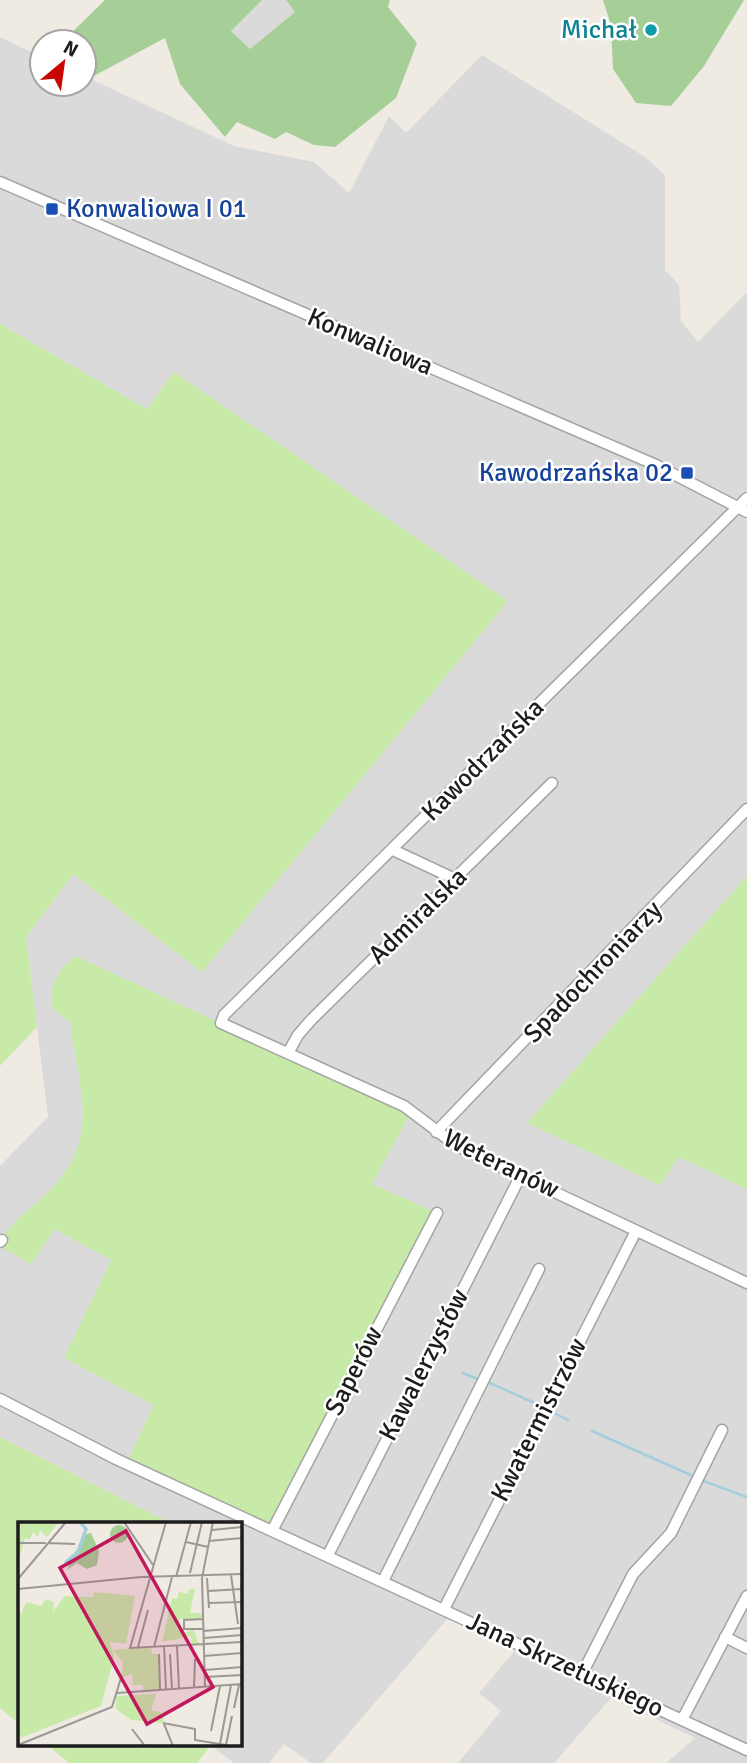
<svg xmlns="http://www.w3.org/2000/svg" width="747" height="1763" viewBox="0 0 747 1763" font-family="Signika,sans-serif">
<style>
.residential{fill:#dbdada}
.grass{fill:#c7eaa8}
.forest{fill:#a6ce97}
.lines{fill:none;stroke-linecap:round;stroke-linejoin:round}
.stream{stroke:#a3cfdd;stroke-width:2.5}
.minor-casing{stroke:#a4a4a4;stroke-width:13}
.minor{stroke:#fff;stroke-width:10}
.culture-dot{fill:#0f9aa8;stroke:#fff;stroke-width:2.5}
.transit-dot{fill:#1a4fb4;stroke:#fff;stroke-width:2.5}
.labels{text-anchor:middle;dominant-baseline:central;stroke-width:5;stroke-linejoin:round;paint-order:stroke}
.culture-label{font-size:26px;fill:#0d838f;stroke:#fff;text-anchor:end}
.transit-label{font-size:26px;fill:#164399;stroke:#fff;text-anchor:start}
.street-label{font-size:26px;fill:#1d1d1d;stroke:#fff}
.inset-river{fill:none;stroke:#a3cfdd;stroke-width:3.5}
.inset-road{fill:none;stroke:#9b9994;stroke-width:2}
.view{fill:#c2185b;fill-opacity:0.15;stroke:#c2185b;stroke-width:3.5}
.inset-edge{fill:none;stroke:#1d1d1d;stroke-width:3.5}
</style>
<rect width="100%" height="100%" fill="#efebe3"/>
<!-- residential -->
<path class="residential" d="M262 0H286L295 12 250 49 231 31Z
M0 37 42 57V84H84V76L234 146 314 162 349 193 389 116 406 133 482 55 645 157 665 175V270L679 285 681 321 698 342 747 292V490L728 508 747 520V1763H666L695 1738 611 1698 554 1763H458L501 1711 479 1693 517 1648 449 1617 323 1763H311L284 1744 269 1763H234L209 1744H240V1523H170L0 1437V1166L48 1117 26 937 73 874 203 972 173 373 147 409 0 324Z"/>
<!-- grass -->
<path class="grass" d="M0 324 147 409 174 372 508 601 202 972 73 874 26 937 37 1027 0 1066Z
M747 876V1189L679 1157 660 1185 527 1123Z
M78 957 411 1112 372 1184 437 1213 273 1529 126 1464 154 1405 64 1358 111 1260 55 1229 31 1264 0 1246C3 1229 26 1212 39 1201 104 1143 80 1097 70 1022 64 1017 57 1014 53 1007 45 993 63 959 78 957Z
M0 1437 170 1523H19V1724L0 1708Z
M46 1744H201L208 1749 197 1763H69Z"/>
<!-- forest -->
<path class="forest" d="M105 0H262L231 31 250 49 295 12 286 0H390L388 7 417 43 396 98 335 147 314 145 286 132 275 139 237 122 225 137 180 84 165 38 90 78 84 75V42H62Z
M603 0H744L704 66 671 106 636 103 613 69 611 25Z"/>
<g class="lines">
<!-- stream -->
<path class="stream" d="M463 1373 480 1380
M490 1383 539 1405
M550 1411 568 1420
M592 1431 693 1476
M701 1480 747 1497"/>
<!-- minor casing -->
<g class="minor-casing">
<path id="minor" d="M0 182 656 465 747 512
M747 498 224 1015 221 1023 404 1106 457 1146 747 1283
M393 850 455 879
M288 1053 298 1035 312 1019 552 783
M436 1132 747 809
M0 1242 2 1240
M0 1399 116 1459 747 1750
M273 1529 437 1213
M328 1555 521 1175
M383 1581 539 1269
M444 1609 636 1231
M725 1637 747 1648
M583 1672 633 1574 671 1533 722 1430
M682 1720 747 1596"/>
</g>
<!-- minor -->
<use href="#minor" class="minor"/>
</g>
<!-- markers -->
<circle class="culture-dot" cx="651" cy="30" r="7"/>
<g class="transit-dot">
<rect x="45" y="202" width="14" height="14" rx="3.5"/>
<rect x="680" y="466" width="14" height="14" rx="3.5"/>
</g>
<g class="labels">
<!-- culture labels -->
<g class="culture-label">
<text x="637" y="30">Michał</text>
</g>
<!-- transit labels -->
<g class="transit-label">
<text x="66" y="209">Konwaliowa I 01</text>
<text x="673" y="473" text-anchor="end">Kawodrzańska 02</text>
</g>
<!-- street labels -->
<g class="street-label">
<text transform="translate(370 342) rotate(23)">Konwaliowa</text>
<text transform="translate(483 760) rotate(-45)">Kawodrzańska</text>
<text transform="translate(418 916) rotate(-44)">Admiralska</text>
<text transform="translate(593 972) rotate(-46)">Spadochroniarzy</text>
<text transform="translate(501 1164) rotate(26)">Weteranów</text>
<text transform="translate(424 1365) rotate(-63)">Kawalerzystów</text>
<text transform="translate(354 1371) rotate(-63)">Saperów</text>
<text transform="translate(539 1420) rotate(-63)">Kwatermistrzów</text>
<text transform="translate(565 1665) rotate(25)">Jana Skrzetuskiego</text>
</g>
</g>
<!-- overview -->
<g transform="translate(18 1522)">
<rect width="224" height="224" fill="#efebe3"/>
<path d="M0 0H41L29 15 22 8 20 15 15 10 12 17 7 16 0 40ZM171 67H177L172 91H184L185 97H161V104L167 111 175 107 181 122H173V114L144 120 154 76 159 77 161 70 170 72ZM76 70 117 74 108 122 92 120 96 135 83 184 0 217V81L3 93 8 80 23 84 28 77 36 80 35 91 46 74 75 75ZM133 124 134 132H141L142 168 125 169V163H115L114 152 103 156 105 141 95 128ZM138 172 133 188 147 191 145 201 113 198 98 187V174Z" fill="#c7eaa8"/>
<path d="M92 12a9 9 0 1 1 18 0a9 9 0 1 1-18 0ZM73 11 81 29 79 43 69 47 59 41 49 48 54 34 66 19 64 13Z" fill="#a6ce97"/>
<path class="inset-river" d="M47 41 60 30 68 7 63 1"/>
<path class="inset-road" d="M106 0 135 43M148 0 112 126 224 120M194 8 224 5M191 19 224 16M168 20 190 25M0 21H28M30 21 57 22M172 51 184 0M213 53 220 102M158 55 173 0M189 56 191 86M0 57 48 0M0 67 123 55 224 52M190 69 224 67M191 81 224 80M185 97 166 98V107H185M185 109 224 106M186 116 224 113M146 124 148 168M159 124 161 167M120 125 130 88M136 125 154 55M141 132 142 168M152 132 154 167M186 134 224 131M187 148 224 145M187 155 224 153M176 165 177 137M187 165 184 56 195 0M99 171 224 162M216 186 221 163M145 201 177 207V218L208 223 214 194M146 202 155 224M114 207 127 224M193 209 202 164M202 222 213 163M0 223 94 185 103 156"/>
<path class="view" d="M108 9 195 165 129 202 42 46Z"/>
<rect width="224" height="224" class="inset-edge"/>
</g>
<!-- north arrow -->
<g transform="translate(63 63) rotate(29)"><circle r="33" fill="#ffffff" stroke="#a5a5a5" stroke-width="2"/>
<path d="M0-5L12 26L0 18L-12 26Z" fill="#ca0400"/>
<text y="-10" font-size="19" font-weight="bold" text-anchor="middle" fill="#1d1d1d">N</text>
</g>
</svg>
